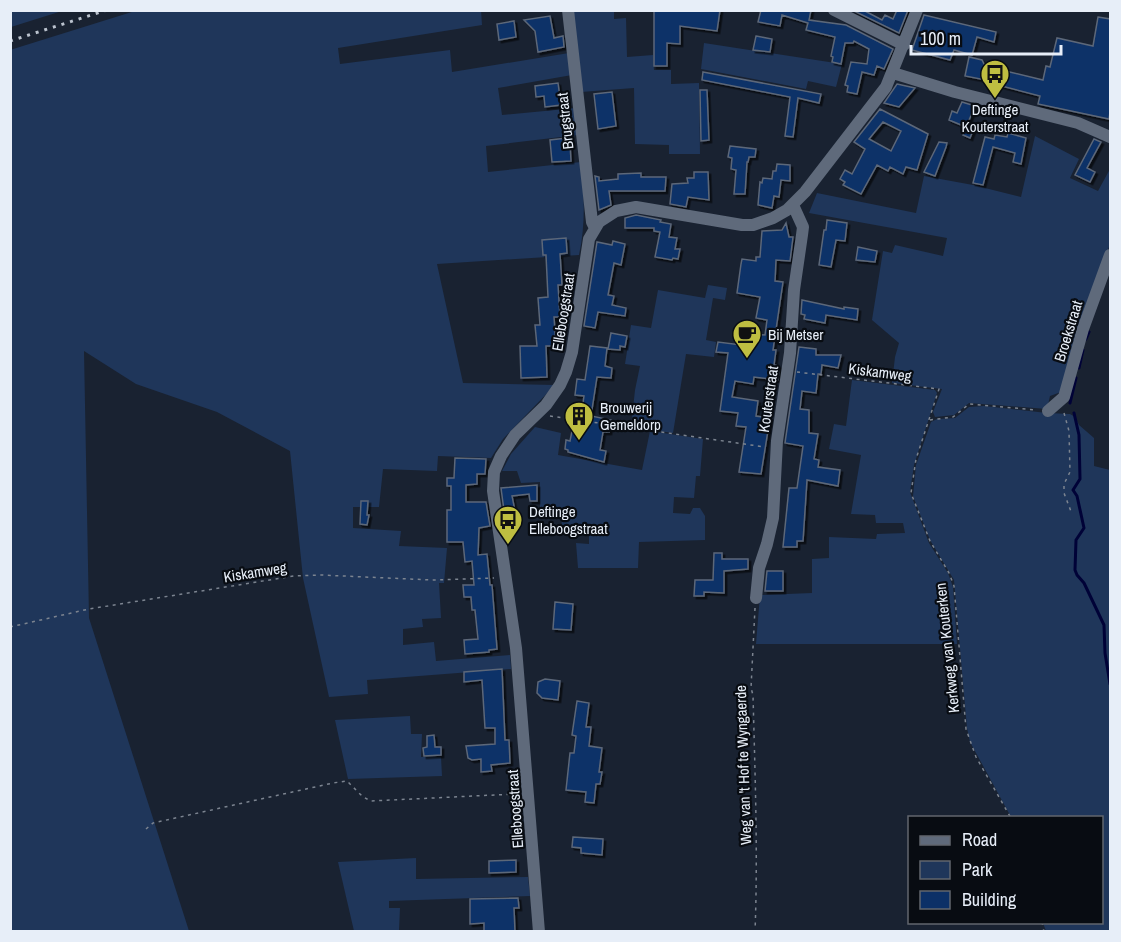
<svg xmlns="http://www.w3.org/2000/svg" width="1121" height="942" viewBox="0 0 1121 942" font-family="'Archivo Narrow',sans-serif">
<style>
.green{fill:#1f365a}
.lines{fill:none;stroke-linecap:round;stroke-linejoin:round}
.stream{stroke:#000237;stroke-width:3}
.building{fill:#0c3067;stroke:#5c6779;stroke-width:1.5;fill-rule:evenodd;filter:url(#shadow)}
.path{stroke:#7c8490;stroke-width:1.5;stroke-dasharray:3 4.5;stroke-linecap:butt}
.minor{stroke:#5f6a7b;stroke-width:12}
.rail{stroke:#bbc3ce;stroke-width:3;stroke-dasharray:3 6;stroke-linecap:butt}
.labels{text-anchor:middle;dominant-baseline:central;stroke-width:4.5;stroke-linejoin:round;paint-order:stroke}
.poi-label{font-size:15px;fill:#e7eef8;stroke:#080c12;text-anchor:start}
.street-label{font-size:15px;fill:#e7eef8;stroke:#080c12}
</style>
<defs>
<filter id="shadow"><feDropShadow dx="2.5" dy="2.5" stdDeviation="0" flood-color="#0009"/></filter>
</defs>
<rect width="100%" height="100%" fill="#192231"/>
<!-- green -->
<path class="green" d="M11 10H62V11L11 27Z
M481 10 482 25 338 48 340 64 450 50 452 72 569 53 572 75 498 88 502 115 576 108 578 135 486 146 488 172 581 162C584 194 586 223 579 255L437 264 463 383 555 385 503 439 491 458 438 456 437 471 383 469 379 507H353V528L401 531 399 546 447 548 444 583H439L441 618 422 619 423 627 403 629V645L434 642 436 661 510 655 511 669 367 680 368 694 329 697 303 578 290 451 217 412 136 384 84 351 89 618 189 931H11L10 50 135 11Z
M571 11H614V19L626 18 627 57 653 55 654 70H671V84L699 83 700 154H669V145L635 144 634 88 581 92Z
M704 43 842 64 836 87 808 81 806 89 701 69Z
M1035 136 1079 159 1070 178 1098 191 1110 169V244L1090 300 1061 392 1050 396 1047 409 969 403 954 415 935 417 933 412 942 389 892 383 895 357 899 343 872 320 883 251 892 253 895 245 943 256 947 238 809 213 817 193 916 213 924 176 973 185 1021 197Z
M708 285 727 288 725 300 713 298 706 340 716 342 714 357 686 354 673 433 631 427 635 390 640 366 625 364 631 325 651 328 658 290 705 298Z
M852 380 935 390 937 393 914 465 910 492 929 543 948 573 953 587 957 644H756L760 595 812 593V559L829 558V537L876 539 877 534 905 533 903 523H876L875 515 851 514 861 455 829 449 834 424 846 426Z
M984 406 1047 413 1070 414 1075 417 1079 425 1094 438V466L1110 470V931H1046L1043 923 1102 922V818L1011 817 970 742 967 728 954 580 930 540 913 496 916 465 931 422 937 419 955 418 969 407Z
M535 427 561 433 558 455 642 470 650 431 703 439 700 476H696L694 498 674 497 673 513 690 514 693 508H700L705 516V540L639 542 638 568H578L576 543 589 544V530L562 529 561 507 540 508V482L521 483 517 471H502L511 454Z
M410 716 411 734H422L421 757H441L442 776 348 779 335 720Z
M416 858V879L528 877 530 896 389 901V908H400L399 931H354L338 862Z"/>
<g class="lines">
<!-- stream -->
<path class="stream" d="M1086 339 1089 332
M1079 368 1083 350
M1070 403 1076 378
M1074 413 1079 435 1080 479 1073 490 1077 496 1084 528 1076 540 1075 570 1077 575 1084 583 1104 625 1105 653 1110 684"/>
</g>
<!-- building -->
<path class="building" d="M654 10H720L717 31 680 26V44L667 43V66H654Z
M761 10H811L809 20 846 25 893 49 884 69 877 66 874 75 862 72 857 94 847 92 848 86 845 85 851 62 867 64 869 49 854 41 853 43H845L841 64 832 62 833 57 831 56 835 37 806 30 808 23 782 15 780 26 758 22Z
M863 10 882 20 885 15 893 19 897 10H908L899 33 854 11Z
M924 15 996 32 994 42 977 37 972 55 954 50 950 60 912 50Z
M550 16 554 38 563 36 564 47 538 52 535 31 524 20Z
M1098 17 1110 19V112L1109 119 1038 104 1040 96 990 83 991 81 965 76 969 57 982 60 985 66 1043 80 1046 66 1050 67 1057 38 1093 46Z
M514 21 516 37 499 40 497 24Z
M756 36 772 39 770 52 753 50Z
M703 72 821 94 819 103 798 98 793 137 785 136 790 97 702 80Z
M558 83 561 105 545 107 544 96 536 97 535 86Z
M897 84 915 88 899 107 884 103Z
M700 90H707L709 140 701 141Z
M612 92 616 126 598 129 594 94Z
M962 102 975 106 967 125 974 128 970 138 963 135 966 127 949 120 952 111 957 113Z
M880 109 928 134 917 170 906 167 903 174 890 167 888 171 877 165 861 194 843 185 845 182 840 179 845 170 852 174 865 149 854 142ZM883 122 901 131 891 151 869 139Z
M1008 133 1026 138 1021 164 1013 162 1015 153 993 147 983 185 973 183 985 137 994 139 995 135 1007 137Z
M567 138 572 141 570 144 571 161 552 162 550 140Z
M1094 139 1101 142 1087 168 1095 172 1090 182 1075 175Z
M939 142 947 143 946 147 935 176 924 172Z
M730 146 756 149 755 157H749L748 162H747L745 194H734L736 170 731 169 732 158 728 157Z
M777 164 790 165V181L781 180 779 197 774 196 772 208 758 205 760 182 762 183 763 178 772 179 773 171H776Z
M694 172H708L709 200 688 197 686 207 670 204 672 184 688 183 687 178H694Z
M641 173V177H666L665 191H609L611 205 599 210 595 176 599 177V181L618 179V174Z
M636 215 661 220 660 222 671 224 669 237 677 238 675 249H680L678 259 673 258 672 260 655 257 660 232 654 231V228H625V218Z
M827 220 847 223 845 241 836 240 831 267 819 265 824 230H826Z
M786 223 789 237H793L790 261 776 260 775 281 783 282 773 350H776L774 365 779 366 778 380 754 377 753 384 735 381 732 397 758 401 756 416 770 418 761 474 739 472 746 427 736 426 738 413 720 411 728 353 716 352 718 342 749 346V344H752L753 334 765 335 767 320 756 318 760 297 737 293 741 264 742 259 756 261V257H760L762 231 782 230Z
M566 238 567 253 560 254 562 285H558L560 317H554L556 346H546L547 377 521 378 520 346H537L535 325H540L538 298 548 297 546 255H543L542 240Z
M613 241 625 244 621 265 614 263 608 295 614 296 612 305 626 308 625 316 598 312 595 328 584 326 597 242 612 245Z
M858 247 877 251 875 262 856 260Z
M802 300 844 309V307L858 309 857 320 826 315 825 323 804 319 805 315 801 314Z
M611 333 627 336 625 347 620 346V350L608 349Z
M590 346 607 348 605 366 612 368 611 378 597 377 591 416 611 420 609 432H603L600 450 606 451 604 462 568 452V450L565 449 566 440 570 441 574 421 580 423 584 396 575 395 577 379 585 380Z
M799 347 816 349V355H841L838 368 822 365 821 374H818L816 393 802 391 800 409 809 410V433L818 434 814 459 819 460 818 467 840 470 838 486 807 480 803 541H797V547H783L789 488H797L803 446 785 443Z
M455 458 486 459 485 474H477V484L466 485V502H486L490 526 479 528 478 555 487 554 490 585H492L497 649 489 650V652L465 654 464 640 478 639 475 610H472L471 597H464L463 585H474L472 561 465 562 463 542H447V510H451V486H447V478H454Z
M537 485V501H530L529 494 512 496 516 516 505 518 501 488Z
M361 501H368L367 515H369L367 525 360 524Z
M714 553H722V559H748V569L724 571V593L704 592V596H694L695 580H713Z
M767 571H783V591H765Z
M555 602 573 604 571 630 553 629Z
M502 669 505 740H509L510 763 491 765 492 771 481 772V759L472 760 468 758 466 746 495 744V728H485L482 680 464 682V672Z
M545 679 560 681 558 700 542 698 537 693 538 682Z
M577 701 589 703 586 727H591L589 746 602 748 599 772H602L600 784H596L594 803 585 802 586 792 566 790 570 753H574L576 736 572 735Z
M434 735 435 747H441V755L424 756 423 748 427 747V736Z
M573 837 603 839 602 855 581 853V848L572 847Z
M516 860V872L489 873V861Z
M518 898 519 908H514L515 932H484V923L470 924V899Z"/>
<g class="lines">
<!-- path -->
<path class="path" d="M797 372 939 389 916 459 911 493 930 541 949 573 954 586 966 729 976 757 1011 818
M1064 413 1069 431 1070 472 1064 484V493L1072 514
M550 416 765 447
M930 420 953 417 969 404 1037 410
M755 608 751 688 753 695C755 774 758 853 755 932
M10 627 89 609 294 576 321 575 432 580 494 578
M146 829 153 823 333 783 347 781 363 797 371 801 515 794
M1042 922 1044 932"/>
<!-- minor -->
<path class="minor" d="M568 10 592 222 595 228
M834 10 904 45
M893 73 955 92 1078 123 1110 137
M1048 411 1064 397 1083 329 1110 255
M756 598 759 568 767 544 773 518 777 441 790 353 794 290 802 235 803 227 793 205
M539 932 516 648 493 491 494 472 501 456 515 435 546 405 560 385 566 372 572 352 589 239 599 222 616 211 636 207 742 225H753L773 218 787 210 805 192 886 87 917 10"/>
<!-- rail -->
<path class="rail" d="M10 41 107 10"/>
</g>
<!-- icons -->
<defs>
<g id="bus-pin" transform="scale(1.5)"><path d="M0 17L-7.5 6A9.5 9.5 0 1 1 7.5 6Z" fill="#bfbe41" stroke="#080c12"/><path d="M-5-6H5V4H4V6H2V4H-2V6H-4V4H-5ZM-3.5-4V0h7V-4ZM-3.5 1.2v1.5H-2V1.2ZM2 1.2v1.5H3.5V1.2Z" fill="#111"/></g>
<g id="cafe-pin" transform="scale(1.5)"><path d="M0 17L-7.5 6A9.5 9.5 0 1 1 7.5 6Z" fill="#bfbe41" stroke="#080c12"/><path d="M-5.5-4.5H6V0H3Q3 3.5 0 3.5H-2.5Q-5.5 3.5-5.5 0ZM3-3.2v2h1.7v-2ZM-6 4.5H4V6H-6Z" fill="#111"/></g>
<g id="building-pin" transform="scale(1.5)"><path d="M0 17L-7.5 6A9.5 9.5 0 1 1 7.5 6Z" fill="#bfbe41" stroke="#080c12"/><path d="M-4-6H4V6H1V3H-1V6H-4ZM-2.5-4.3h1.7v1.8h-1.7ZM.8-4.3h1.7v1.8H.8ZM-2.5-1h1.7V.8h-1.7ZM.8-1h1.7V.8H.8Z" fill="#111"/></g>
</defs>
<g fill-rule="evenodd">
<use href="#bus-pin" x="995" y="74"/>
<use href="#cafe-pin" x="747" y="334"/>
<use href="#building-pin" x="579" y="416"/>
<use href="#bus-pin" x="508" y="520"/>
</g>
<g class="labels">
<!-- poi labels -->
<g class="poi-label">
<text x="995" y="109" text-anchor="middle">Deftinge<tspan x="995" dy="17">Kouterstraat</tspan></text>
<text x="768" y="334">Bij Metser</text>
<text x="600" y="407">Brouwerij<tspan x="600" dy="17">Gemeldorp</tspan></text>
<text x="529" y="511">Deftinge<tspan x="529" dy="17">Elleboogstraat</tspan></text>
</g>
<!-- street labels -->
<g class="street-label">
<text transform="translate(565 121) rotate(-96)">Brugstraat</text>
<text transform="translate(563 312) rotate(-81)">Elleboogstraat</text>
<text transform="translate(1068 331) rotate(-73)">Broekstraat</text>
<text transform="translate(880 372) rotate(7)">Kiskamweg</text>
<text transform="translate(768 399) rotate(-82)">Kouterstraat</text>
<text transform="translate(255 572) rotate(-9)">Kiskamweg</text>
<text transform="translate(947 648) rotate(-96)">Kerkweg van Kouterken</text>
<text transform="translate(743 765) rotate(-92)">Weg van 't Hof te Wyngaerde</text>
<text transform="translate(515 809) rotate(-94)">Elleboogstraat</text>
</g>
</g>
<!-- border -->
<rect width="1121" height="942" fill="none" stroke="#e7eef8" stroke-width="24"/>
<!-- legend -->
<rect x="908" y="816" width="195" height="108" fill="#080c12" stroke="#61666e" stroke-width="1.5"/>
<rect x="920" y="836" width="30" height="9" fill="#5f6a7b" stroke="#61666e" stroke-width="1.5"/>
<text x="962" y="846" font-size="18" fill="#e7eef8">Road</text>
<rect x="920" y="861" width="30" height="18" fill="#1f365a" stroke="#61666e" stroke-width="1.5"/>
<text x="962" y="876" font-size="18" fill="#e7eef8">Park</text>
<rect x="920" y="891" width="30" height="18" fill="#0c3067" stroke="#61666e" stroke-width="1.5"/>
<text x="962" y="906" font-size="18" fill="#e7eef8">Building</text>
<!-- scale -->
<path d="M911 45v9h150v-9" fill="none" stroke="#e7eef8" stroke-width="3"/>
<text x="920" y="45" font-size="18" fill="#e7eef8" stroke="#080c12" stroke-width="4.5" paint-order="stroke">100 m</text>
</svg>
